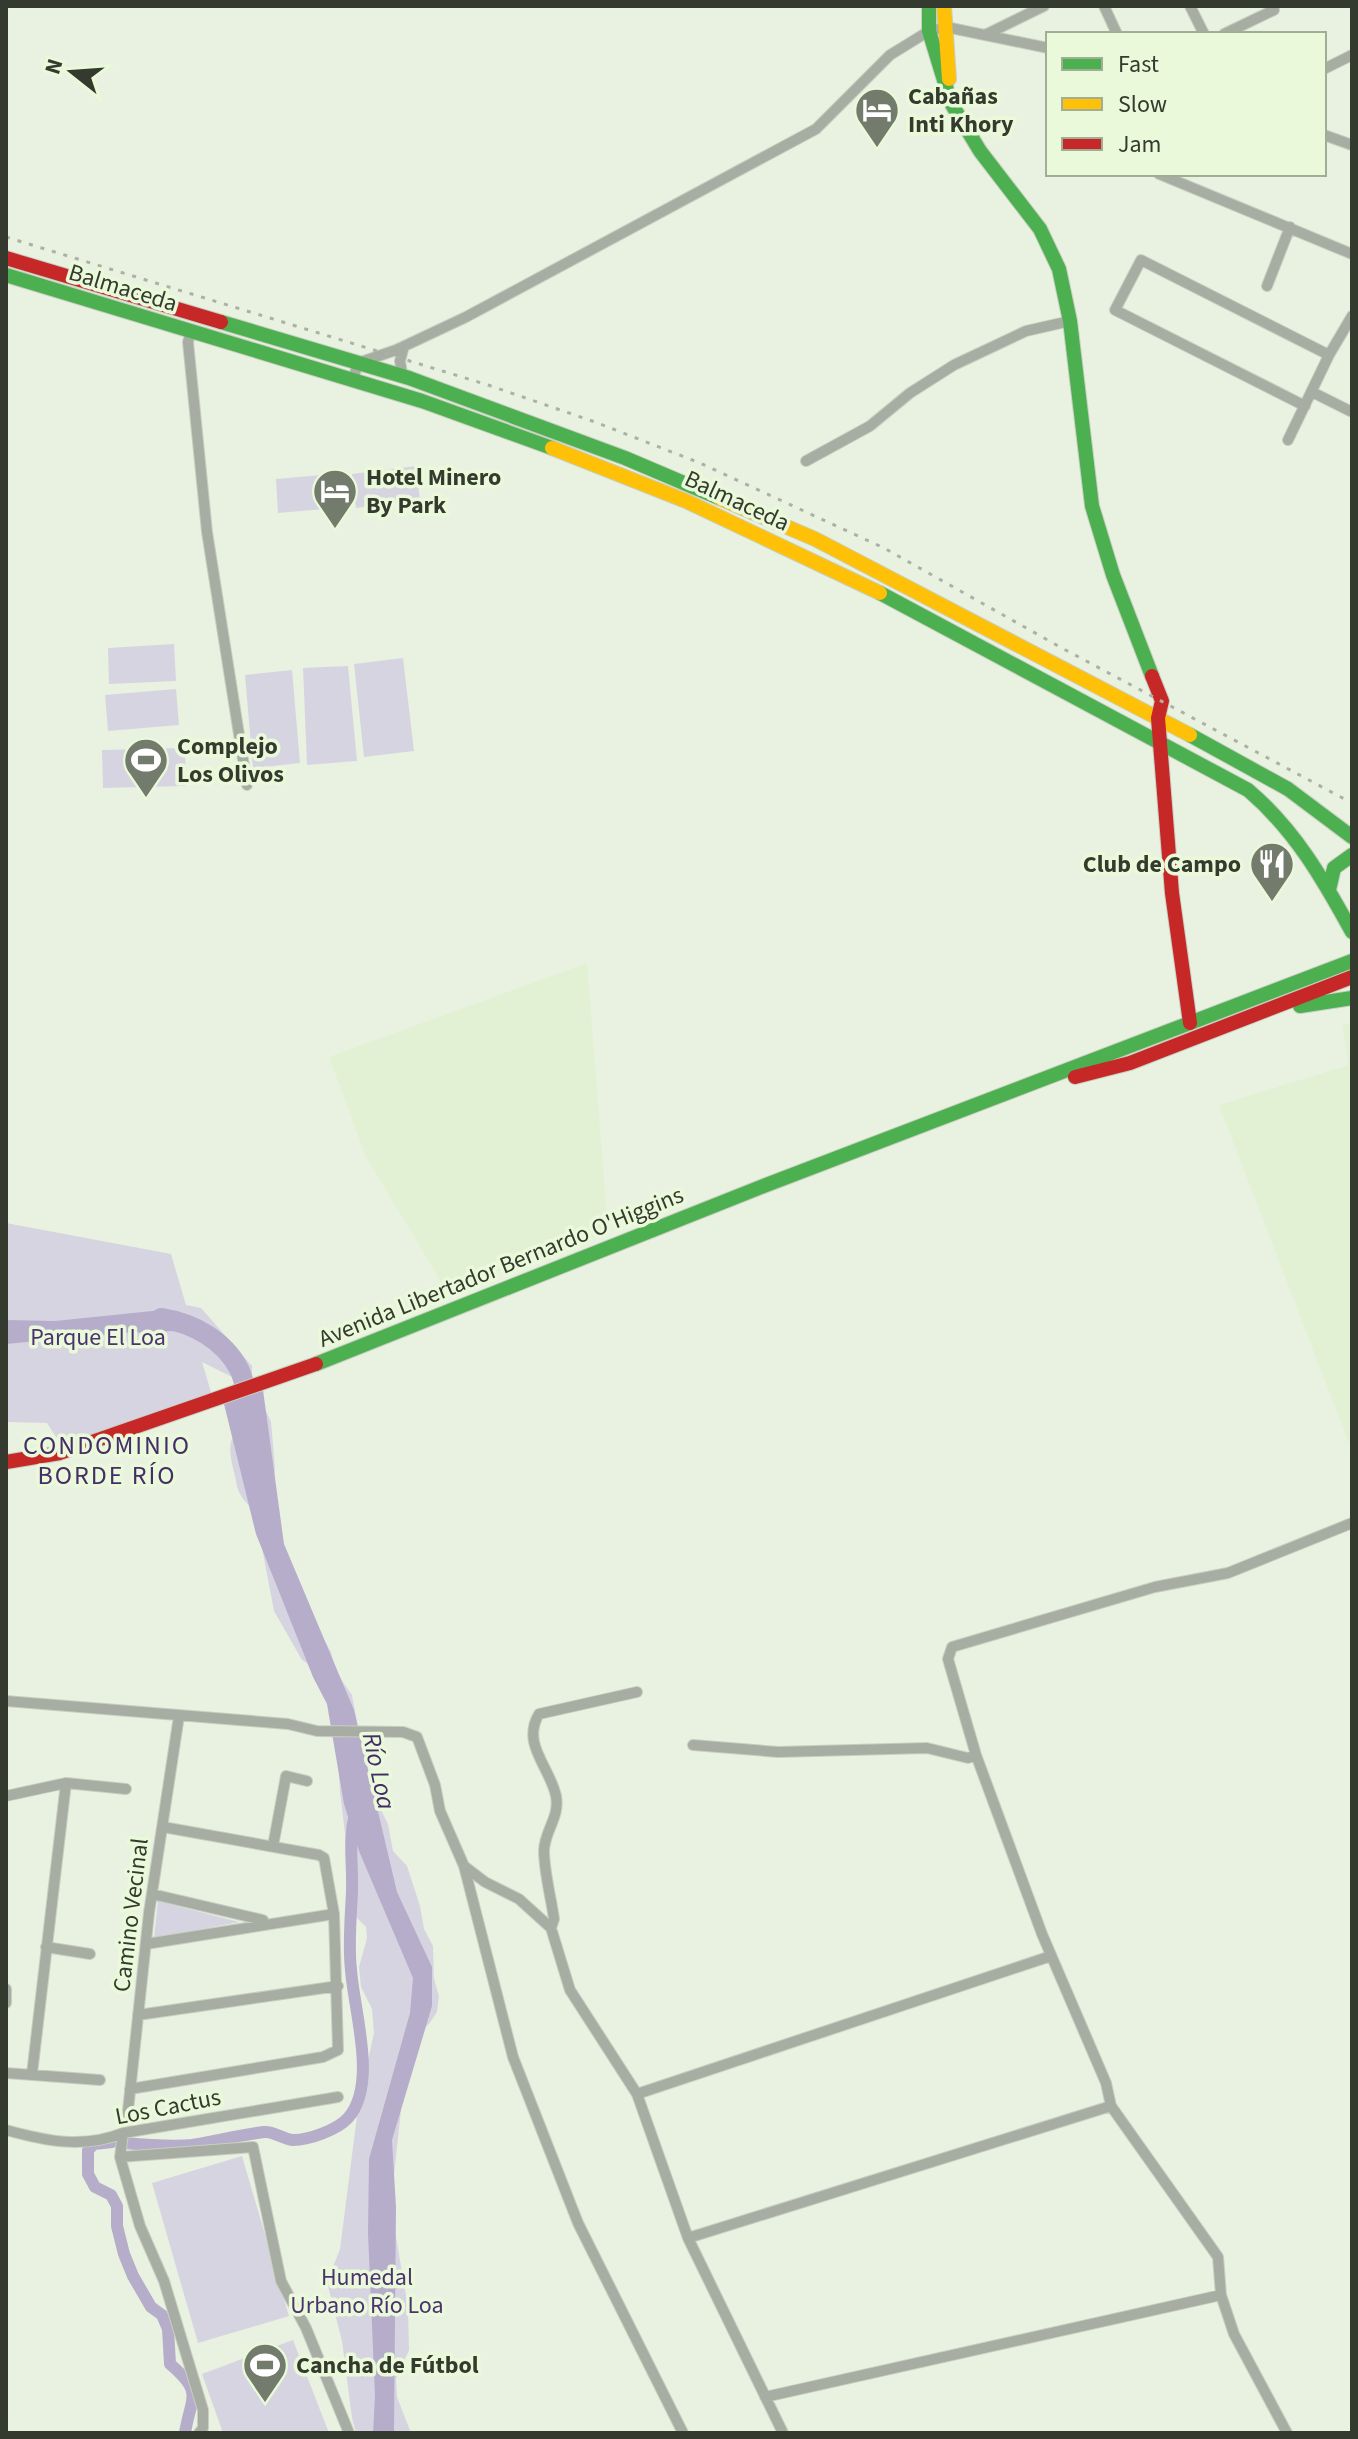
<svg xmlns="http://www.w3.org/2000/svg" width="1358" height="2439" viewBox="0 0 1358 2439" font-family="'Source Sans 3',sans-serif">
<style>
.built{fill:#e2f1d4}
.green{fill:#d7d4e2}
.water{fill:#b6adca}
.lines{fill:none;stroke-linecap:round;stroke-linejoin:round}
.canal{stroke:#b6adca;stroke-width:12}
.river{stroke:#b6adca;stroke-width:20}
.street-casing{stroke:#c8cfc2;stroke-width:12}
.fast-casing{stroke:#c8cfc2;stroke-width:16}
.slow-casing{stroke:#c8cfc2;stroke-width:16}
.jam-casing{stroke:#c8cfc2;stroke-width:16}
.street{stroke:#a8ada4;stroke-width:10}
.fast{stroke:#4caf50;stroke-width:14}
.slow{stroke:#ffc107;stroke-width:14}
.jam{stroke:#c62828;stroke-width:14}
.rail{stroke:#acb1a6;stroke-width:3;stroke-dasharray:4 8;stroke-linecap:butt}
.labels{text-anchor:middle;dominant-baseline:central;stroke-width:7;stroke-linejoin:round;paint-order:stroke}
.poi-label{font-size:24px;font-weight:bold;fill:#343b2e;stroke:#e9f9d9;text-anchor:start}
.street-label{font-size:24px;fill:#343b2e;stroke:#e9f9d9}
.park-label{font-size:24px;fill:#4b336f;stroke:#e9f9d9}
.neighbourhood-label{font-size:26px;letter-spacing:2px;fill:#452d68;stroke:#e9f9d9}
.water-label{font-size:26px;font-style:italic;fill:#442c68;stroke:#e9f9d9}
</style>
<rect width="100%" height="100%" fill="#e9f2e0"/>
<!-- built -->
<path class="built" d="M587 963 608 1231 446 1290 366 1157 329 1057Z
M1342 1024 1352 1025V1451L1219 1105 1349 1065Z"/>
<!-- green -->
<path class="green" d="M416 466 420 500 356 508 352 474Z
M344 473 347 507 278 513 276 479Z
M174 644 176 681 109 684 108 648Z
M403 658 414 751 364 757 354 664Z
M348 666 357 761 307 765 303 668Z
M292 670 300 763 253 768 245 675Z
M176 689 179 725 108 731 105 695Z
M185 748 186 786 103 788 102 750Z
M6 1223 171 1254 186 1305 201 1308 252 1366V1380L271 1422 275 1468 271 1517 309 1613 331 1652 336 1672 352 1695 369 1785C380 1790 382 1794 379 1806L388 1824 393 1851 407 1866 420 1906 424 1929 433 1946 434 1979 439 1996 437 2012 429 2024 421 2031 403 2091 393 2185 395 2231 408 2307 409 2350 396 2379 397 2397 411 2433H356L352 2418 342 2341 327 2282 340 2249 359 2100 374 2033 372 2009 361 1987 359 1967 367 1938 366 1927 357 1918 352 1892 340 1792 336 1724 313 1667 302 1660 274 1611 260 1537 255 1530C263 1510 241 1505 237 1486 235 1473 228 1456 231 1442 233 1435 238 1432 241 1426 243 1420 244 1413 246 1407L232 1377 202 1362 211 1392 207 1399 73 1444 56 1437 47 1423 6 1422Z
M158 1901 239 1922 154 1938Z
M242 2156 289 2316 198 2343 152 2183Z
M293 2340 329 2433H223L202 2374Z"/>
<!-- water -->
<path class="water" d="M162 1310 182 1313 186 1324 181 1330 174 1331 124 1333 6 1344V1320L55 1321Z
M263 1390 284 1544 354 1710 397 1892 432 1967V2006L392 2140 396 2207 394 2433H373L375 2396 368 2233 369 2159 410 2013 413 1978 359 1851 344 1804 327 1704 313 1677 256 1534 224 1404Z"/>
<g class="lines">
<!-- canal -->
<path class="canal" d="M112 2142 94 2144 88 2150V2174L95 2187 111 2195 117 2206V2226L124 2254 133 2276 151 2307 162 2315 168 2329 170 2364C204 2393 191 2396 185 2433
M125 2143C147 2145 170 2147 192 2145 216 2141 240 2135 264 2132 274 2131 282 2139 293 2140 309 2140 337 2130 348 2118 378 2084 354 2012 351 1970 348 1944 351 1917 352 1891 353 1861 348 1844 355 1813"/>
<!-- river -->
<path class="river" d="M161 1318C193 1323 224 1340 239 1369 245 1380 246 1395 249 1407"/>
<!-- street casing -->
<g class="street-casing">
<path id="street" d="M1104 6 1117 34
M1190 6 1204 34
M1224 34 1274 10 1272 6
M985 35 1044 6
M1324 69 1352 55
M1324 135 1352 145
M1159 174 1352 254
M1267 286 1290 227
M191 331 188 342 207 532 247 785
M404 346 400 361 402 373 408 377
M353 380 358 363 396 350 466 317 816 129 890 55 929 31 946 27 1048 48
M1312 392 1352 412
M1305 406 1115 310 1141 260 1329 355
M1288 440 1329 355 1352 316
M806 461 870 426 910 393 954 365 1026 331 1070 321
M6 1701 288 1724 317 1731 403 1732 417 1737 435 1785 440 1811 464 1866 513 2057 578 2223 683 2433
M693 1745 778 1752 927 1748 968 1758 976 1755 1042 1934 1106 2083 1111 2106 1218 2257 1221 2295 1234 2334 1287 2433
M976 1755 948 1659 952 1647 1155 1587 1228 1573 1352 1523
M6 1796 66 1783 126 1789
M273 1846 286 1776 307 1781
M464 1866 485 1882 519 1899 551 1928 570 1990 637 2094 688 2238 783 2433
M152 1894 263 1920
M551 1928 554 1919C551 1897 544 1872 544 1850 545 1830 560 1817 556 1796 550 1767 521 1744 539 1714L637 1692
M146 1944 334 1914
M46 1947 90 1954
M6 1989V2003
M138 2015 338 1986
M6 2073 100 2080
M32 2074 66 1783
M130 2089 323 2057 338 2050 334 1914 324 1858 319 1855 163 1827
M637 2094 1051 1956
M127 2120 149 1913 179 1716
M6 2130C46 2141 83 2149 123 2133L338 2097
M123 2133 120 2157 140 2226 164 2281 203 2410V2428L199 2433
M120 2157 253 2147 281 2281 306 2328 349 2433
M688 2238 1111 2106
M765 2397 1221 2295"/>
</g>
<!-- fast casing -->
<g class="fast-casing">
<path id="fast" d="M929 6V31L951 103 980 151 1040 229 1059 269 1070 321 1092 506 1113 575 1152 676
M6 275 422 401 552 448
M221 322 409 378 625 458 719 498
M880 593 1248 790C1295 830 1323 879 1352 932
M1190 735 1288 789 1352 837
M1329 890 1334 868 1352 855
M1300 1006 1352 998
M316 1364 761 1187 1352 961"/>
</g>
<!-- slow casing -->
<g class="slow-casing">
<path id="slow" d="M944 6 949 79
M552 448 686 501 880 593
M719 498 815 539 1190 735"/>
</g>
<!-- jam casing -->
<g class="jam-casing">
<path id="jam" d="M6 258 221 322
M1152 676 1162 701 1158 718 1172 893 1190 1023
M1075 1077 1130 1063 1352 977
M6 1462 60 1453 316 1364"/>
</g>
<!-- street -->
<use href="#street" class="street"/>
<!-- fast -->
<use href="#fast" class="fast"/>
<!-- slow -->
<use href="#slow" class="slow"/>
<!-- jam -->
<use href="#jam" class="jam"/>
<!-- rail -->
<path class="rail" d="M6 237 488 385 595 422 700 463 884 548 1060 647 1352 803"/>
</g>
<!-- icons -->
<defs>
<g id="hotel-pin" transform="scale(2.3)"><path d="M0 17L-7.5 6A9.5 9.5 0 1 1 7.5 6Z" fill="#737b6c" stroke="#e9f9d9"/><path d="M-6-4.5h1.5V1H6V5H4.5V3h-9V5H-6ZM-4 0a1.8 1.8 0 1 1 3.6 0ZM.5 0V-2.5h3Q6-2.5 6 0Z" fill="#fff"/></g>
<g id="stadium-pin" transform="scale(2.3)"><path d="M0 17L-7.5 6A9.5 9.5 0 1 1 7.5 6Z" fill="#737b6c" stroke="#e9f9d9"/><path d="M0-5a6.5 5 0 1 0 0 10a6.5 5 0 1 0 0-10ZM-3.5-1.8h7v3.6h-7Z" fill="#fff"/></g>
<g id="restaurant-pin" transform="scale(2.3)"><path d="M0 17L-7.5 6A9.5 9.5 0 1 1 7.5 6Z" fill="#737b6c" stroke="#e9f9d9"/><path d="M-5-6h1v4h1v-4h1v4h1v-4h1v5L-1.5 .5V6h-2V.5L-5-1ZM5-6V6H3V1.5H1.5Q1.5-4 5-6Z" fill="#fff"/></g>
</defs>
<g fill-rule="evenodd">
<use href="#hotel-pin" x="877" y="110"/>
<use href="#hotel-pin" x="335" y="491"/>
<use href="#stadium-pin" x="146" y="760"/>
<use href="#restaurant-pin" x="1272" y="864"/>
<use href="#stadium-pin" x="265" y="2365"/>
</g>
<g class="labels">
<!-- poi labels -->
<g class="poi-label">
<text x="908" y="96">Cabañas<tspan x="908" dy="28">Inti Khory</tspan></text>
<text x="366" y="477">Hotel Minero<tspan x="366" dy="28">By Park</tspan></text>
<text x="177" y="746">Complejo<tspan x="177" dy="28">Los Olivos</tspan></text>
<text x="1241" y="864" text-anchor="end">Club de Campo</text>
<text x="296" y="2365">Cancha de Fútbol</text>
</g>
<!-- street labels -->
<g class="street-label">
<text transform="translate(123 288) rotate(17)">Balmaceda</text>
<text transform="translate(737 501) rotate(25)">Balmaceda</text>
<text transform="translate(501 1267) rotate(-22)">Avenida Libertador Bernardo O'Higgins</text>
<text transform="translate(131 1915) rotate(-83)">Camino Vecinal</text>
<text transform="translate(168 2107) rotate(-11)">Los Cactus</text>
</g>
<!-- park labels -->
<g class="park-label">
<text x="98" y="1337">Parque El Loa</text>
<text x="367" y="2277">Humedal<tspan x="367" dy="28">Urbano Río Loa</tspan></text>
</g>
<!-- neighbourhood labels -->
<g class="neighbourhood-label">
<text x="107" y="1445">CONDOMINIO<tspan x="107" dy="30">BORDE RÍO</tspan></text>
</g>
<!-- water labels -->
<g class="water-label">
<text transform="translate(379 1771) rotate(78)">Río Loa</text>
</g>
</g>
<!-- border -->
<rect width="1358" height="2439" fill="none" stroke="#343b2e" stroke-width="16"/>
<!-- legend -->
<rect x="1046" y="32" width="280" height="144" fill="#e9f9d9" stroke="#a1ad95" stroke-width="2"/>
<rect x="1062" y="58" width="40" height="12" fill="#4caf50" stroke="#a1ad95" stroke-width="2"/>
<text x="1118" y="72" font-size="24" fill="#343b2e">Fast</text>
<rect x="1062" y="98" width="40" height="12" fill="#ffc107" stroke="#a1ad95" stroke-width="2"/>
<text x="1118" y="112" font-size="24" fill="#343b2e">Slow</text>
<rect x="1062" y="138" width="40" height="12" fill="#c62828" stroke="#a1ad95" stroke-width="2"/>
<text x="1118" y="152" font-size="24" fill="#343b2e">Jam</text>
<!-- north arrow -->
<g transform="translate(72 72) rotate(287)" stroke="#e9f9d9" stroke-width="6" paint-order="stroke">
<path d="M0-6L14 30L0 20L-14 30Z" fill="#343b2e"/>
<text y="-12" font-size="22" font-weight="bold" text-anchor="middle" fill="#343b2e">N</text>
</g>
</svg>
